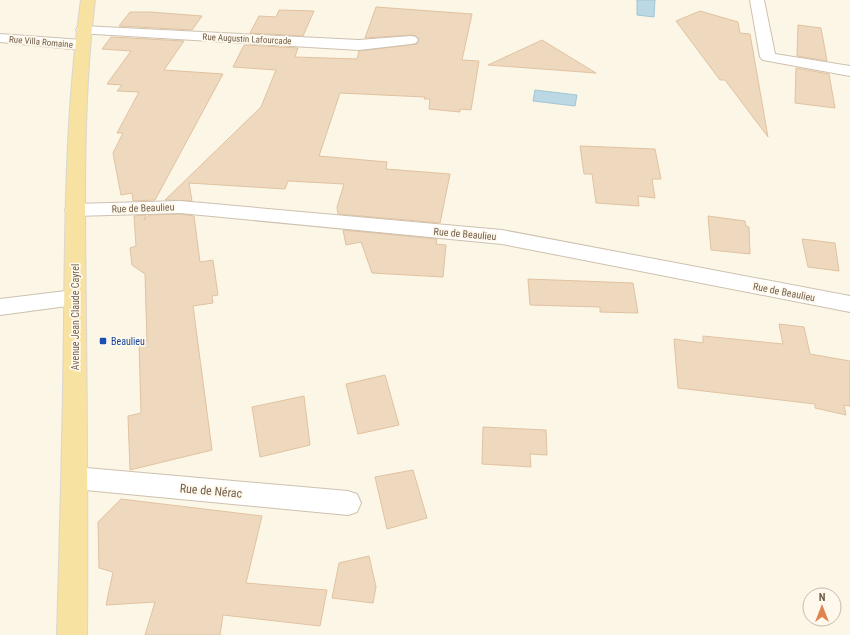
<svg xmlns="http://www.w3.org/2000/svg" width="850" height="635" viewBox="0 0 850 635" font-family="'Roboto Condensed',sans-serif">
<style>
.water{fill:#bbd8e4;stroke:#a2c6d5}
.building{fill:#efd9be;stroke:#e1c2a0}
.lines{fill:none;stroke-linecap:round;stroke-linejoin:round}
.minor-casing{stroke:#cec1af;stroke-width:2}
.major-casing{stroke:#dbd5d0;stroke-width:2}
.minor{fill:#fff;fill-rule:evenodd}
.major{fill:#f7e2a1;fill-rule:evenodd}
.transit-dot{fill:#1a4fb4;stroke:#fef9ec;stroke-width:1.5}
.labels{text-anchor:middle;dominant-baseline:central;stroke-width:3.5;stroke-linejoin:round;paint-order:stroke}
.far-street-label{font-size:9px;fill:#735f4c;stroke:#fef9ec}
.street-label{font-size:10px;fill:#735f4c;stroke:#fef9ec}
.transit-label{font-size:10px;fill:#164399;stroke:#fef9ec;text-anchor:start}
.near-street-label{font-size:12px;fill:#735f4c;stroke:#fef9ec}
</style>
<rect width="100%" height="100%" fill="#fbf6e6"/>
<!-- water -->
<path class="water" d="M637 0H655L654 17 637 15Z
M535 90 577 95 575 106 533 101Z"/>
<!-- building -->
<path class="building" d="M376 7 472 14 462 60 479 61 471 110 460 109V112L429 109 430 99H424L425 97 340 93 319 156 387 162 386 169 450 174 440 223 338 214 337 207 344 184 288 181 285 189 189 183 192 201 165 200 261 107 276 70 233 67 244 45 298 48 295 57 357 59 359 51 417 44 419 39 416 36 411 35 365 38Z
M279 10 314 11 303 36 250 33 259 16 276 17Z
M700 11 738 22 740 33 750 34 768 137 725 80H720L676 21Z
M130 12H150L202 16 192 30 119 26Z
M798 25 821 28 827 61 797 56Z
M111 37 184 41 164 70 223 74 155 200 133 201 132 193 121 195 113 153 123 133H117L139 92 117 91 122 85 107 84 131 51 102 49Z
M542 40 596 73 488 65Z
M796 68 829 74 835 108 795 103Z
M580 146 655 149 661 179H652L655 198 638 196 639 206 596 203 592 174H584Z
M180 214 194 216 200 262 213 260 218 295 212 296 213 303 193 306 212 450 130 470 128 416 141 413 139 342 147 341 145 274 132 265 130 248 136 246 134 216 146 215 144 220 149 215Z
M708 216 745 221 746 226 749 227 750 254 711 250Z
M343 230 437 239 436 244 446 245 443 277 372 273 361 242 346 245Z
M802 239 835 243 839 271 808 267Z
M528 279 633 283 638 313 600 312V307L530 305Z
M779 324 804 327 810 354 850 361V406L844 405 846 415 815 408V404L678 388 674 339 703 343V336L783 344Z
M385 375 399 425 358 434 346 384Z
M304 396 310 445 260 457 252 407Z
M483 427 546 430 547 455 530 454 531 467 482 464Z
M413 470 427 518 387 529 375 477Z
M121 499 262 516 246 583 327 590 320 626 223 615 220 635H145L155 602 106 605 113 572 99 568 98 522Z
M369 556 376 587 373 603 332 598 339 563Z"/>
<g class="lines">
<!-- minor casing -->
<g class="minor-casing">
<path id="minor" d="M750 0H764L775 54 850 66V76L763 60 760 57Z
M83 26 359 40 411 36 416 37 418 40 416 43 411 44 359 50 78 33 76 30 78 27Z
M0 34 82 40 87 42 90 45 87 48 82 50 0 42Z
M180 201 502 230 850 296V312L502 244 180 213 75 216 68 214 65 210 68 206 75 204Z
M74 290 82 292 85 298 82 304 0 315V299Z
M75 467 348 491 357 494 361 503 357 512 348 515 75 489 66 486 62 478 66 470Z"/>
</g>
<!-- major casing -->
<g class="major-casing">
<path id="major" d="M81 0H95C82 106 85 215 86 322 87 426 88 531 87 635H57C60 531 63 426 64 322 65 215 66 106 81 0Z"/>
</g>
<!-- minor -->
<use href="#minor" class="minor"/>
<!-- major -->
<use href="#major" class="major"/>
</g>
<!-- markers -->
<rect class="transit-dot" x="99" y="337" width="8" height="8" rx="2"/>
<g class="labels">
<!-- far-street labels -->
<g class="far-street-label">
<text transform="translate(247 39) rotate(3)">Rue Augustin Lafourcade</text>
<text transform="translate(41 42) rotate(5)">Rue Villa Romaine</text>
</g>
<!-- street labels -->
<g class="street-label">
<text transform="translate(143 208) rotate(-2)">Rue de Beaulieu</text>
<text transform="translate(465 234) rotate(5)">Rue de Beaulieu</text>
<text transform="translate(784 292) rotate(11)">Rue de Beaulieu</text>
<text transform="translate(75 317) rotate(-90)">Avenue Jean Claude Cayrel</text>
</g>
<!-- transit labels -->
<g class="transit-label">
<text x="111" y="341">Beaulieu</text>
</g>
<!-- near-street labels -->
<g class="near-street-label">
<text transform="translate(211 491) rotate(5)">Rue de Nérac</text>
</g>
</g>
<!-- north arrow -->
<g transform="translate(822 607)"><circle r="19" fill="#fef9ec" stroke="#c6bbac"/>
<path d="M0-3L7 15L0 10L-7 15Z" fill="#df8451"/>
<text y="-6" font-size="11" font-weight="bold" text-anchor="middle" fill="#735f4c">N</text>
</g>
</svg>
